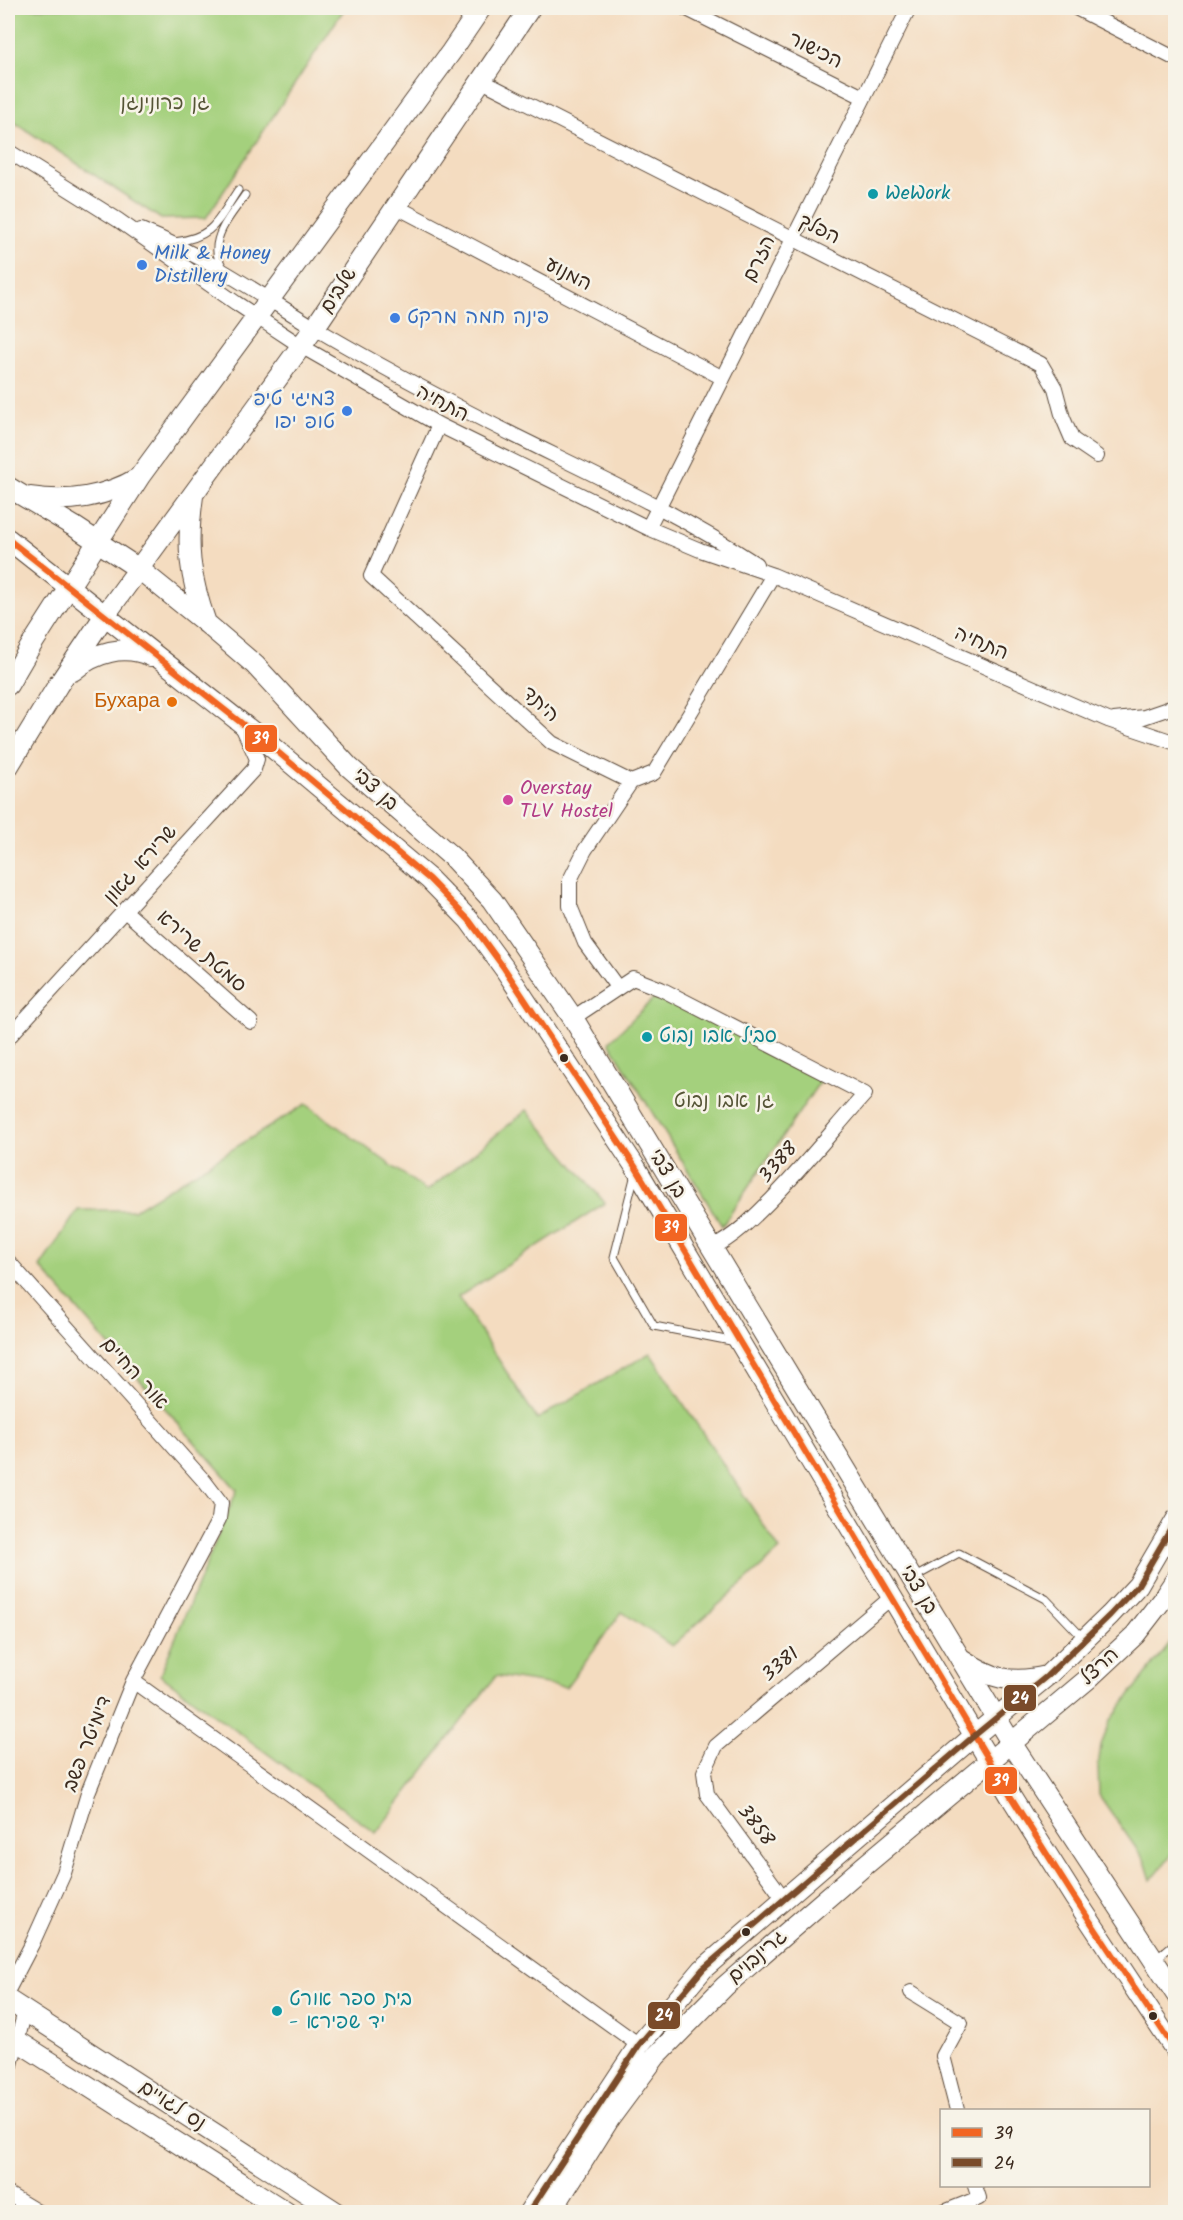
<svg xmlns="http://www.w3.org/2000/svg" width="1183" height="2220" viewBox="0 0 1183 2220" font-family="Kalam,'Playpen Sans Hebrew',sans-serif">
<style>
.green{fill:#a4d07d;stroke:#707d4e;stroke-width:1.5}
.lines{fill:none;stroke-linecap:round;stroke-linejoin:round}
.lane-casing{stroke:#574536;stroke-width:9}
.street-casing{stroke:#574536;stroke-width:16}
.secondary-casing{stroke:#574536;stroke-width:22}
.lane{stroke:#fff;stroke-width:7}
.street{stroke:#fff;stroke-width:14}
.secondary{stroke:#fff;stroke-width:20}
.bus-1-casing{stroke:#f7f3e8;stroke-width:10}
.bus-2-casing{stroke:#f7f3e8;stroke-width:10}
.bus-1{stroke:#f26522;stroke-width:6}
.bus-2{stroke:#7a4b2a;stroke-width:6}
.culture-dot{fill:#0f9aa8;stroke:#f7f3e8;stroke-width:2}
.shop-dot{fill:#3f7fe0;stroke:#f7f3e8;stroke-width:2}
.food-dot{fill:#e8710a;stroke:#f7f3e8;stroke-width:2}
.hotel-dot{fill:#d1479c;stroke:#f7f3e8;stroke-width:2}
.bus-dot{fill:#3b2a1e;stroke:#f7f3e8;stroke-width:2}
.labels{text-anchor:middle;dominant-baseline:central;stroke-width:5;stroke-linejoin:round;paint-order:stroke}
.street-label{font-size:20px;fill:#3b2a1e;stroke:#f7f3e8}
.park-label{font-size:20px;fill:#555436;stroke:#f7f3e8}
.culture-label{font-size:20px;fill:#0d838f;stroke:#f7f3e8;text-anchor:start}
.shop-label{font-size:20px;fill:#366cbe;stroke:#f7f3e8;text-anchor:start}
.food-label{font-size:20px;fill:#c56008;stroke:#f7f3e8;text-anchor:end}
.hotel-label{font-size:20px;fill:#b23c85;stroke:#f7f3e8;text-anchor:start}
.line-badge{stroke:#f7f3e8;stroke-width:2}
.badge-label{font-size:16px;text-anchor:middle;font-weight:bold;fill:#fff}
</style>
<rect width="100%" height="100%" fill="#f7f3e8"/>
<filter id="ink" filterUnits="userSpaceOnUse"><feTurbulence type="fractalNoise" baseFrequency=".0167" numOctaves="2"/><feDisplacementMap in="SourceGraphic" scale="12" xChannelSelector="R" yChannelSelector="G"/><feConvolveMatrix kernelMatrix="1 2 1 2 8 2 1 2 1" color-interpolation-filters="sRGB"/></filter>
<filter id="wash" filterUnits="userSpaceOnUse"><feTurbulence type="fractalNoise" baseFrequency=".008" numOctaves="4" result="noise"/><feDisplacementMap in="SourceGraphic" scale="24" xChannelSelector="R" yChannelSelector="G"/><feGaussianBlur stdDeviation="1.35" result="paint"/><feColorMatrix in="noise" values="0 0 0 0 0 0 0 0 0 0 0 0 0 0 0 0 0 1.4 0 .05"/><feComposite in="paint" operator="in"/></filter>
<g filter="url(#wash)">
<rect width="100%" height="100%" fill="#f4dcc0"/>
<!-- green -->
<path class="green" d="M8 8H345L206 218 161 219 8 118Z
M658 994 823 1077 722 1226 609 1042Z
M306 1104 427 1191 527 1110 605 1203 458 1297 537 1419 650 1353 780 1550 672 1646 622 1612 566 1687 496 1676 376 1833 160 1675 237 1490 40 1267 78 1210H134Z
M1175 1636V1850L1151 1880 1145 1861 1099 1795 1098 1767 1101 1745 1111 1720Z"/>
</g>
<g filter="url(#ink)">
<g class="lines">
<!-- lane casing -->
<g class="lane-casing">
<path id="lane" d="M174 242C215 237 217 221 238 190
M224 270C222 265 217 258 217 252 215 231 234 212 245 195
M635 1174 614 1257 654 1326 736 1342
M913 1578 959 1553 1046 1599 1083 1638
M1155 1960 1176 1942"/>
</g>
<!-- street casing -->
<g class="street-casing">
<path id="street" d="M685 8 863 97
M1076 8 1176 59
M480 80 1041 364 1055 388 1063 418 1072 439 1097 456
M8 151 118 220 236 303 301 346 439 425 648 528 700 550 773 575 1108 720 1176 743
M395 206 723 378
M141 230C203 255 258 293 315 328 359 354 405 379 451 403 552 457 660 501 756 564
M439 425 371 576 552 743 631 782 654 773 773 575
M648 528 909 8
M1114 720 1144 717 1176 706
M125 911 251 1022
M617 987 585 943 570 906V880L585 850 631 782
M573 1018 633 978 661 989 865 1094C834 1129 805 1165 773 1198 754 1217 736 1236 712 1248
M8 1038 254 769 257 759 242 726
M8 1261 205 1482 221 1503 219 1519 133 1681 89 1790 64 1873 32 1944 8 1990
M133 1681 639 2045
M784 1899 707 1794 704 1772 716 1746 893 1596
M911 1992 961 2023 943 2056 957 2110
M8 2076 25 2011
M8 2194 38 2212
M944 2212 979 2198 975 2186"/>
</g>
<!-- secondary casing -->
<g class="secondary-casing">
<path id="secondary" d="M8 487 75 527 139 569 206 623 255 665 349 767 452 857 492 900 573 1018 1012 1744 1176 1994
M193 496C186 546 189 575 206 623
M31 497C68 503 106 497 138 478
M8 539 273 748 429 879 469 920 504 968 636 1168 1011 1797 1074 1897 1176 2051
M73 671C95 652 124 644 151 656
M8 685 29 649 140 476 451 52 481 8
M8 767 58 685 105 615 315 327 530 8
M960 1658C990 1678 1011 1685 1047 1676
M8 2000 336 2212
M8 2035 286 2212
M529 2212 639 2045 703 1969 974 1736 1047 1676 1110 1615 1138 1585 1176 1520
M551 2212 610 2118 656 2056 725 1986 864 1866 1089 1678 1135 1635 1162 1600 1176 1579"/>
</g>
<!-- lane -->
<use href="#lane" class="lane"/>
<!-- street -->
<use href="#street" class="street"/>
<!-- secondary -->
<use href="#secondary" class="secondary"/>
<!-- bus-1 casing -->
<g class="bus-1-casing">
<path id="bus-1" d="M8 539 273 748 429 879 469 920 504 968 636 1168 1011 1797 1074 1897 1176 2051"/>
</g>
<!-- bus-2 casing -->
<g class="bus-2-casing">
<path id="bus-2" d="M529 2212 639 2045 703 1969 974 1736 1047 1676 1110 1615 1138 1585 1176 1520"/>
</g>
<!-- bus-1 -->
<use href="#bus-1" class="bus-1"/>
<!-- bus-2 -->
<use href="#bus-2" class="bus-2"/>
</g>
</g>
<!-- markers -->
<g class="culture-dot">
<circle cx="873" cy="194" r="6"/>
<circle cx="647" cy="1037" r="6"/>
<circle cx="277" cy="2011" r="6"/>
</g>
<g class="shop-dot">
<circle cx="142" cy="265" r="6"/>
<circle cx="395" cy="318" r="6"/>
<circle cx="347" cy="411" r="6"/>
</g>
<circle class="food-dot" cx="172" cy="702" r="6"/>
<circle class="hotel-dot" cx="508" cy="800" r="6"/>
<g class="bus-dot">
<circle cx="564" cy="1058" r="5"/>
<circle cx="746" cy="1932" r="5"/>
<circle cx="1153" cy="2016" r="5"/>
</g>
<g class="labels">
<!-- street labels -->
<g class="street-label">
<text transform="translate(815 51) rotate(27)">הכישור</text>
<text transform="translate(819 230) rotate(27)">הפלך</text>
<text transform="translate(760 259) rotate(-64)">הזרם</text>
<text transform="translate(568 275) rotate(27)">המנוע</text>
<text transform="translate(339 291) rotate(-57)">שלבים</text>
<text transform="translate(442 404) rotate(28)">התחיה</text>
<text transform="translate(981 644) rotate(23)">התחיה</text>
<text transform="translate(540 705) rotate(43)">היתד</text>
<text transform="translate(375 790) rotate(42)">בן צבי</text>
<text transform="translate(141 865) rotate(-48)">שרירא גאון</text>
<text transform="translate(201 952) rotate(42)">סמטת שרירא</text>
<text transform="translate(779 1163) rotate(-48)">3388</text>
<text transform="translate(667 1174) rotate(59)">בן צבי</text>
<text transform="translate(134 1374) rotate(48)">אור החיים</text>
<text transform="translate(918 1590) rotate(59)">בן צבי</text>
<text transform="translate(781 1665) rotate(-40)">3381</text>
<text transform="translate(1100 1667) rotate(-43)">הרצל</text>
<text transform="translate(88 1744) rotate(-69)">דימיטר פשב</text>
<text transform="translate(755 1826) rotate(53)">3858</text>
<text transform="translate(758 1957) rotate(-41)">גרינבוים</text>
<text transform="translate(172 2106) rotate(33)">נס לגויים</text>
</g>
<!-- park labels -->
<g class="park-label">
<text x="165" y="104">גן כרונינגן</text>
<text x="724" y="1102">גן אבו נבוט</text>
</g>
<!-- culture labels -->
<g class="culture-label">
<text x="885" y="194">WeWork</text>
<text x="659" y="1037">סביל אבו נבוט</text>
<text x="289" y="2000">בית ספר אורט<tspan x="289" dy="23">- יד שפירא</tspan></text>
</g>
<!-- shop labels -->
<g class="shop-label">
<text x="154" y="254">Milk &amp; Honey<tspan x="154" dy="23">Distillery</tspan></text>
<text x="407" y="318">פינה חמה מרקט</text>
<text x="335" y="400" text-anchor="end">צמיגי טיפ<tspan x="335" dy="23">טופ יפו</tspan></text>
</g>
<!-- food labels -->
<g class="food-label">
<text x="160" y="702">Бухара</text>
</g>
<!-- hotel labels -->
<g class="hotel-label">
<text x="520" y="789">Overstay<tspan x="520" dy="23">TLV Hostel</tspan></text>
</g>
</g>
<g class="line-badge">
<rect x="244" y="724" width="34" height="29" rx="6" fill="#f26522"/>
<rect x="654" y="1213" width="34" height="29" rx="6" fill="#f26522"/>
<rect x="1003" y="1684" width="34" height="28" rx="6" fill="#7a4b2a"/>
<rect x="984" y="1766" width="34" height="29" rx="6" fill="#f26522"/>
<rect x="647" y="2001" width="34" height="29" rx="6" fill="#7a4b2a"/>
</g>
<g class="badge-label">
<text x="261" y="744">39</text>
<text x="671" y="1233">39</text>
<text x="1020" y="1704">24</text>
<text x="1001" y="1786">39</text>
<text x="664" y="2021">24</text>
</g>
<!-- margin -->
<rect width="1183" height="2220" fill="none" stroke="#f7f3e8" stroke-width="30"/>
<!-- legend -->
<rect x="940" y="2109" width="210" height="78" fill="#f7f3e8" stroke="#aca397" stroke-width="1.5"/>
<rect x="952" y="2128" width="30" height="9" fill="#f26522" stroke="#aca397" stroke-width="1.5"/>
<text x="994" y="2139" font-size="18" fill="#3b2a1e">39</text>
<rect x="952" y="2158" width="30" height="9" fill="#7a4b2a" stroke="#aca397" stroke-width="1.5"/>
<text x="994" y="2169" font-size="18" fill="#3b2a1e">24</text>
</svg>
